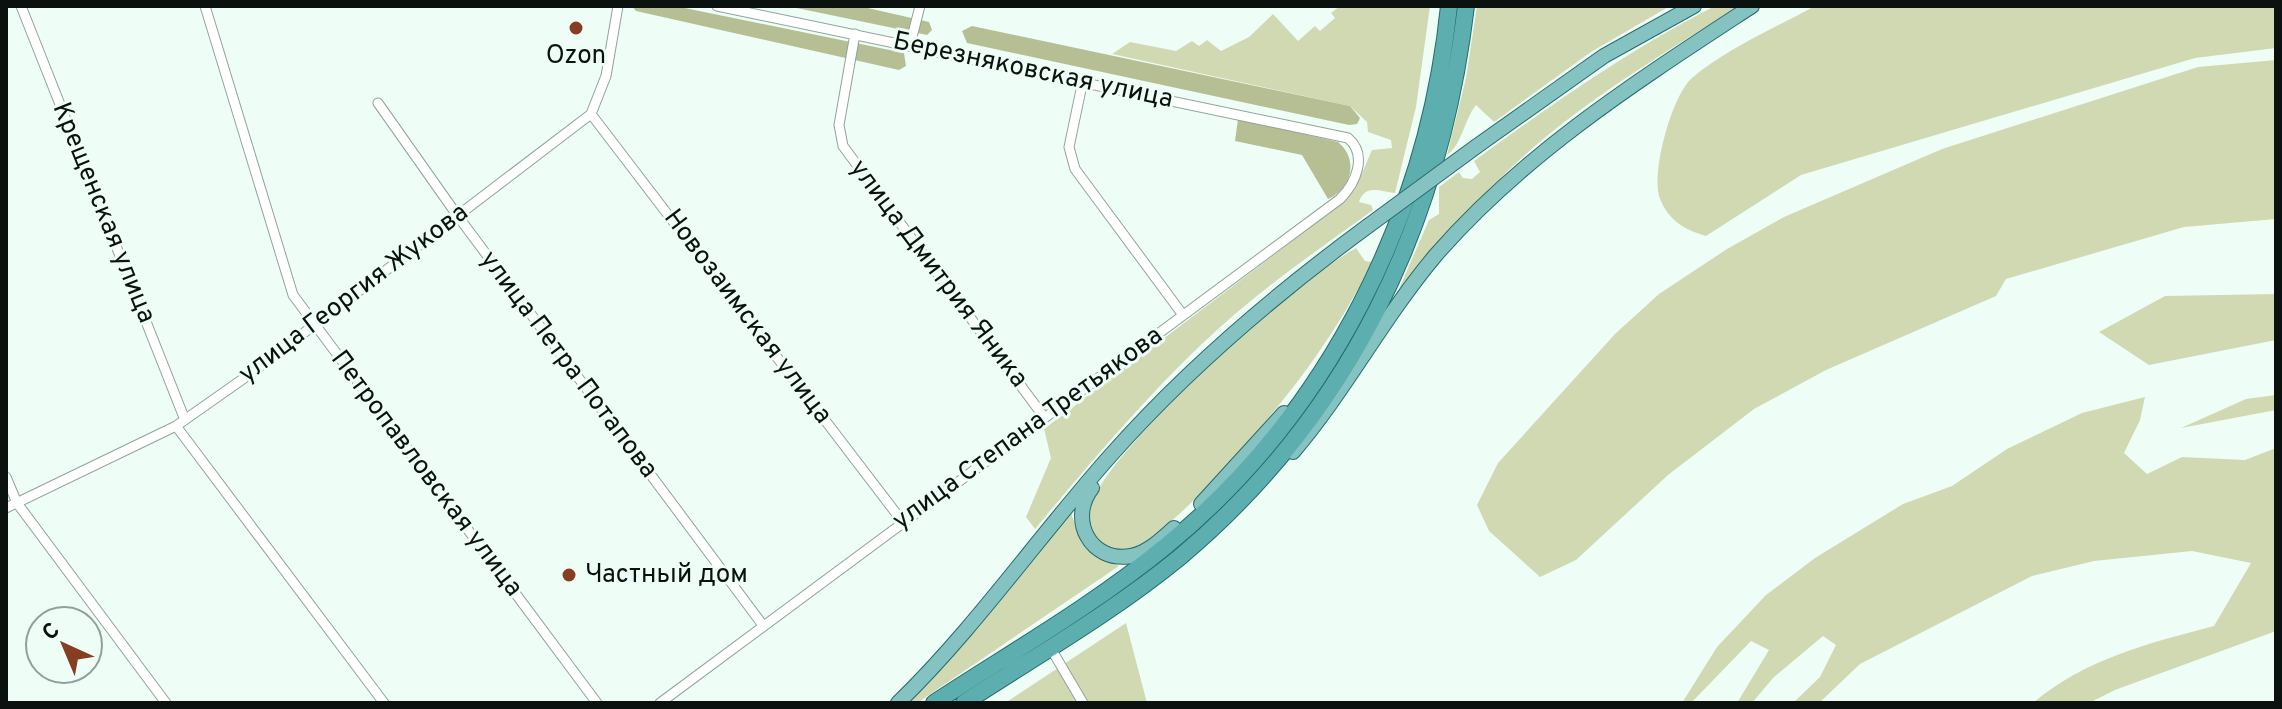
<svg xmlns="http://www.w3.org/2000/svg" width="2282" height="709" viewBox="0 0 2282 709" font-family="Overpass,sans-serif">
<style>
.green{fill:#d1d9b3}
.forest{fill:#b6bf94}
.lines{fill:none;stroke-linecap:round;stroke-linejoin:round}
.minor-casing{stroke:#90a39b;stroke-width:11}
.primary-casing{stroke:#256b69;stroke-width:16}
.trunk-casing{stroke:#256b69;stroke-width:18}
.minor{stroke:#fff;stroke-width:9}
.primary{stroke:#85c3c2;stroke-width:14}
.trunk{stroke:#5cafae;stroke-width:16}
.primary-bridge-casing{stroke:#256b69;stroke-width:16;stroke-linecap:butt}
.primary-bridge{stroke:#85c3c2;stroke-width:14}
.poi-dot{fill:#863d21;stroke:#eefef7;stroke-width:3}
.labels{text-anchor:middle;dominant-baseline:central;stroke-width:6;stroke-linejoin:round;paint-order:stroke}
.poi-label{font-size:26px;fill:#0a110e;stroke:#eefef7}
.street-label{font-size:26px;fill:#0a110e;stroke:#eefef7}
</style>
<rect width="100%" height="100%" fill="#eefef7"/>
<!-- green -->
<path class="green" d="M1340 6H1430L1416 107 1395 193C1379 191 1365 184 1359 202L1371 205 1373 210C1315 252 1255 293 1204 342 1143 400 1089 464 1035 529L1026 517 1051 458 1044 429 1344 202 1356 187 1372 150 1392 148 1391 140 1368 132 1367 122 1350 106 1112 54 1130 42 1176 51 1192 41 1199 46 1207 40 1221 51 1249 37 1273 14 1298 41 1315 26 1320 31 1335 18 1331 13Z
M1477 6H1670L1591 52 1494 122 1476 105C1464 120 1462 145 1447 155L1466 78Z
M1715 6H1739C1663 54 1581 102 1515 164 1473 203 1438 248 1399 289L1429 220 1439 214V187L1459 172 1463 178 1472 179 1480 172 1474 161C1552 104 1629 50 1715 6Z
M1815 6H2276V48L2195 58 1801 175 1706 236C1685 230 1669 221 1660 199 1650 174 1672 95 1692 78 1727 48 1775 28 1815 6Z
M2276 60V219L2184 227 2006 279 1996 296 1826 370 1754 409 1668 475 1576 560 1540 577 1489 531 1477 505 1498 463 1615 334 1659 294 1727 249 1784 217 1942 149 2198 67Z
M1356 248 1365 261 1372 262C1356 295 1337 326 1316 356 1285 402 1181 527 1133 548 1126 552 1117 551 1110 548 1095 542 1084 523 1089 509 1105 450 1299 279 1356 248Z
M2276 294V340L2149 365 2099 332 2165 296Z
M2276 395V410L2181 428 2246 399Z
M2145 397 2140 420 2124 453 2147 474 2182 457 2245 460 2276 448V631L2115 690 2089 703H2033C2085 659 2149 643 2214 626L2251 563 2192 551 2094 561 2032 576 1860 664 1819 703H1793L1820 677 1836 645 1823 636 1773 678 1752 703H1737L1769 650 1751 641 1691 703H1682L1717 647 1766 595 1815 558 1903 504 1952 486 2007 449 2082 413Z
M1071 513 1082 543 1098 557 1119 566 917 703H906Z
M1126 623 1147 703H1005Z"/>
<!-- forest -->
<path class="forest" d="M632 6H675L880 48 904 53 906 66 899 70 636 11Z
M787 6H859L929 22 932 30 927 35Z
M972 26 1350 106 1360 118 1357 124 1349 125 967 43 962 31Z
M1238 119 1338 142C1359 159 1352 189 1328 199L1302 155 1235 141Z"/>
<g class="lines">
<!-- minor casing -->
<g class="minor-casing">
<path id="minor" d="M21 6 185 420
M205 6 293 295 597 703
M855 34 839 125 843 146 1044 417
M910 45 920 6
M1083 80 1069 147 1075 169 1183 315
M378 103 457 215 762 624
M591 114 902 521
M176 426 384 703
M6 477 17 503 166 703
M6 508 176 426 250 374 591 114 606 76 618 6
M1050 647 1083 703
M660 703 1340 199C1356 183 1368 155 1348 138L717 6"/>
</g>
<!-- primary casing -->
<g class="primary-casing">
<path id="primary" d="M1477 146 1604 56 1694 6
M1293 452C1345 391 1383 318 1435 256 1524 153 1639 80 1752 6
M1092 488C1068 519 1090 563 1131 556 1147 553 1162 539 1174 528
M1201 504 1284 413
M898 703C976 627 1038 537 1111 455 1188 368 1274 295 1368 226"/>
</g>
<!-- trunk casing -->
<g class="trunk-casing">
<path id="trunk" d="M934 703C1012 652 1094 605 1166 546 1329 413 1428 214 1449 6
M964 703C1036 656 1113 612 1180 557 1350 414 1440 224 1466 6"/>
</g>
<!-- minor -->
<use href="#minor" class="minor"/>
<!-- primary -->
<use href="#primary" class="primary"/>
<!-- trunk -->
<use href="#trunk" class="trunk"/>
<!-- primary-bridge casing -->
<g class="primary-bridge-casing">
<path id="primary-bridge" d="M1368 226 1477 146"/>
</g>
<!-- primary-bridge -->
<use href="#primary-bridge" class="primary-bridge"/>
</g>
<!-- markers -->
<g class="poi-dot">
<circle cx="576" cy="28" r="8"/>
<circle cx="569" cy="575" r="8"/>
</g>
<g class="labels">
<!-- poi labels -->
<g class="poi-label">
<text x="576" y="56">Ozon</text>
<text x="585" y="575" text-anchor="start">Частный дом</text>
</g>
<!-- street labels -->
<g class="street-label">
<text transform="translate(1033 71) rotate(12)">Березняковская улица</text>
<text transform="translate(103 213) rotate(68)">Крещенская улица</text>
<text transform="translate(938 274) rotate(53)">улица Дмитрия Яника</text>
<text transform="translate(354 294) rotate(-37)">улица Георгия Жукова</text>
<text transform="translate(747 317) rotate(53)">Новозаимская улица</text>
<text transform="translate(568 365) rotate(53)">улица Петра Потапова</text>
<text transform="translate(1028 429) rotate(-36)">улица Степана Третьякова</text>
<text transform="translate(426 474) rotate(53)">Петропавловская улица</text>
</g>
</g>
<!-- border -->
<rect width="2282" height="709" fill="none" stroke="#0a110e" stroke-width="16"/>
<!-- north arrow -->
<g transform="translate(64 645) rotate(316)"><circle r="38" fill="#eefef7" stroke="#939f9a" stroke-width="2"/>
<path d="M0-6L14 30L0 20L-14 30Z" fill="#863d21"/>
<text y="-12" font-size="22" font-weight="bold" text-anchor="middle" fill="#0a110e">С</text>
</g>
</svg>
